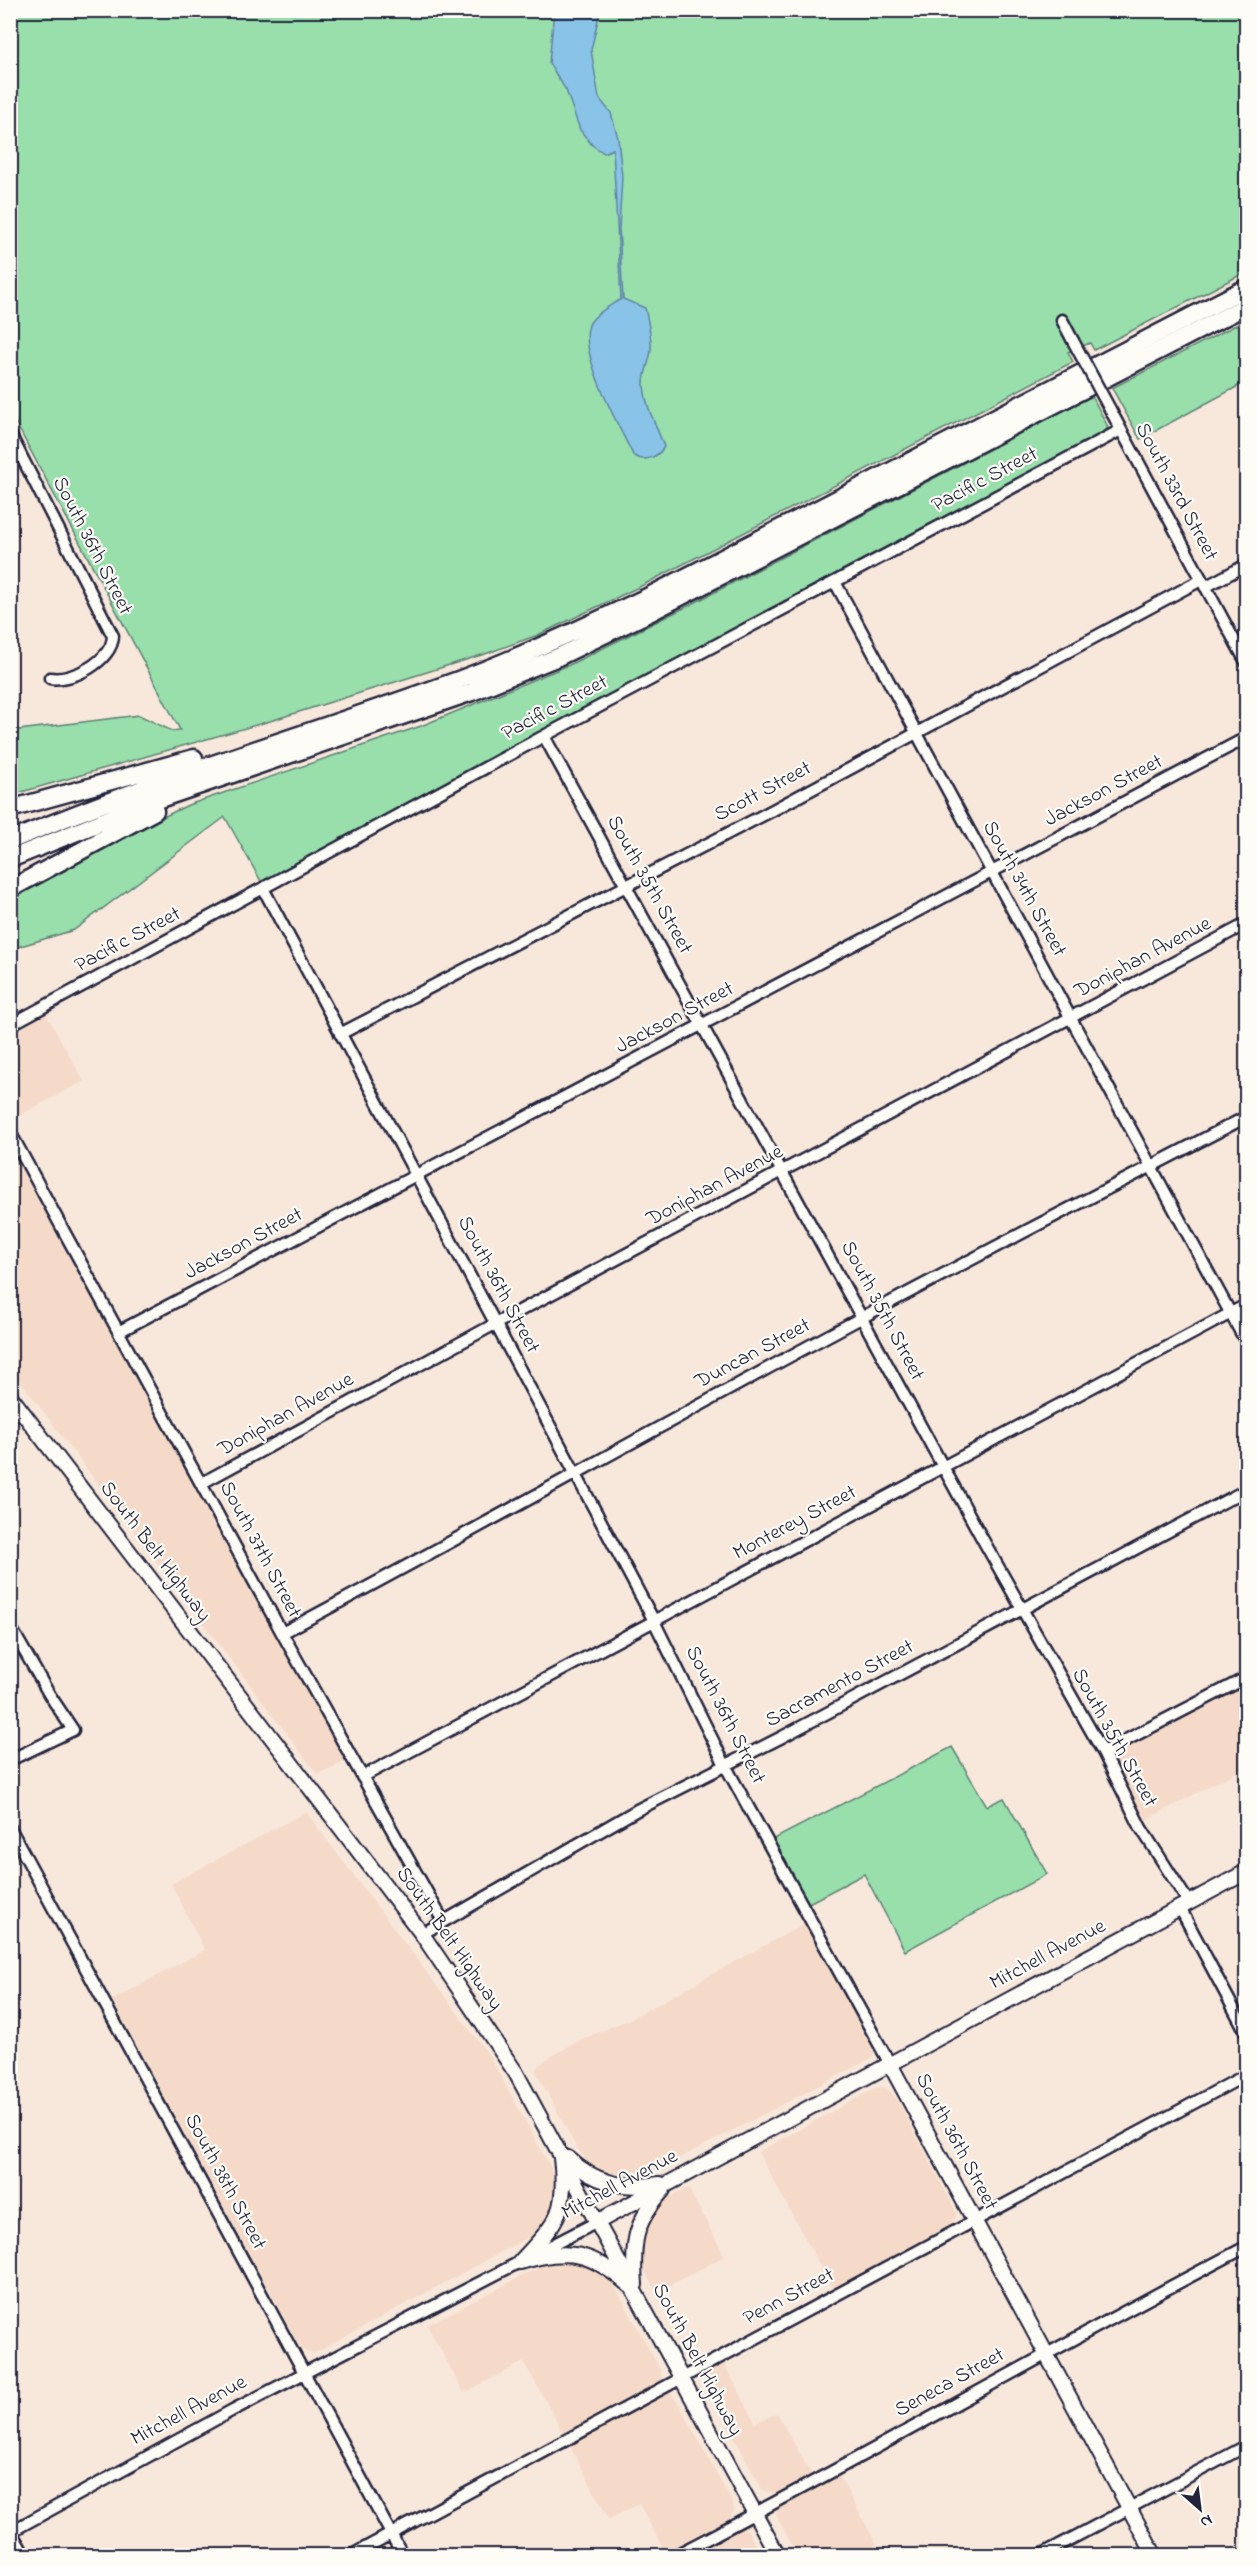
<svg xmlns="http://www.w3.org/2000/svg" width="1257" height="2566" viewBox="0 0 1257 2566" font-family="'Indie Flower',sans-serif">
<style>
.built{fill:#f5dac9}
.green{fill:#98dfac;stroke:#5d8074;stroke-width:1.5}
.water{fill:#8ac3e8;stroke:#6083a3;stroke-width:1.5}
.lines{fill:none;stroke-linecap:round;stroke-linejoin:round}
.minor-casing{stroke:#22223b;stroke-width:15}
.major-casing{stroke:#22223b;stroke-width:18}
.highway-casing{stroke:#22223b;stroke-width:21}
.minor{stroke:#fdfcf7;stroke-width:10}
.major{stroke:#fdfcf7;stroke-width:14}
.highway{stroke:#fdfcf7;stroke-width:16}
.minor-bridge-casing{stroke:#22223b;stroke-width:15;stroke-linecap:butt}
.minor-bridge{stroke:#fdfcf7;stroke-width:10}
.labels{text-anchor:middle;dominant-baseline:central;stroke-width:4.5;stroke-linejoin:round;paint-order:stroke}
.street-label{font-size:21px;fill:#22223b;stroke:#fdfcf7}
</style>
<rect width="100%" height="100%" fill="#f8e8dc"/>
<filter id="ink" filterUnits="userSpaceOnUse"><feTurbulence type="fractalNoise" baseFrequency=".0167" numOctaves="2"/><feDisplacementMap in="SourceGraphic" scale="12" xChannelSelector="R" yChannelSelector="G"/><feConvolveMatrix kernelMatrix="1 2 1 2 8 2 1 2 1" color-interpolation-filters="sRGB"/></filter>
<g filter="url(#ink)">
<!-- built -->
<path class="built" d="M46 1014 84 1081 11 1120V1033Z
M10 1149 345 1761 318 1775 11 1369Z
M1246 1684V1767L1144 1821 1112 1765 1113 1756Z
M306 1812 489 2055 551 2168 557 2193 550 2217 531 2236 313 2354 302 2350 295 2338 112 2000 205 1950 171 1884Z
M806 1923 874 2053 872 2058 645 2176 619 2180 593 2169 575 2145 535 2070 545 2060 580 2040 630 2019Z
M881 2087 887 2088 898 2101 957 2213 956 2218 947 2228 833 2290 758 2152 873 2089Z
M688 2188 725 2256 656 2293 640 2262 638 2250 644 2224 667 2199Z
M576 2258 602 2270 611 2279 661 2371 662 2378 657 2385 564 2435 524 2362 464 2393 427 2325 545 2264 562 2259Z
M723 2362 756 2423 777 2413 812 2475 777 2493 763 2491 705 2383V2377L709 2371Z
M670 2393 679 2404 733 2504 734 2511 730 2518 665 2552 639 2504 609 2519 569 2445Z
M839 2475 877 2545 868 2550 870 2555H797L776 2515V2509Z
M743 2528 748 2531 761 2555 684 2556 735 2529Z"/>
<!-- green -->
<path class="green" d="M11 11H1246V272L1094 350 1090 343 1068 352 1073 362 643 585 538 635 488 653 270 721 11 795V731L139 715 172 731 180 730 11 414Z
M1246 320V382L1140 439 1112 388Z
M1092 396 1108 427 1105 432 262 883 225 817 74 930 11 949V899L103 846 188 805 421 726 569 665 692 604Z
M952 1747 987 1806 1004 1798 1047 1874 905 1951 864 1874 807 1904 772 1840Z"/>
<!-- water -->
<path class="water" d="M554 11H600L591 50 599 98 611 113 618 138 622 177 619 228 623 299 645 308C648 321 652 337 651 350 650 362 643 373 644 386 646 409 657 426 664 447 657 458 643 463 633 455 620 428 578 353 589 325 593 315 611 305 621 299L613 149 604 153 592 145 580 130 566 90 549 63Z"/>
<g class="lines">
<!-- minor casing -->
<g class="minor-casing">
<path id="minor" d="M1062 320 1072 339
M1112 413 1246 662
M10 434 113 636C112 661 72 682 50 678
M835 582 1246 1342
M1205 587 1246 565
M544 736 983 1540 1103 1752 1141 1828 1189 1903
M264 890 653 1619 725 1765 890 2064
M10 1025 544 736 1121 430
M340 1034 775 809 1201 580
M10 1132 282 1633 443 1921
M120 1331 1246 738
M202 1483 495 1324 1246 924
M10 1626 49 1694 73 1730 10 1760
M282 1633C476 1530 668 1421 861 1318 989 1249 1118 1184 1246 1117
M1103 1752 1246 1678
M362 1777 1246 1305
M10 1828 403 2556
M1180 1908 1246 2032
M422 1934 637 1810 782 1737 1246 1490
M10 2530 25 2556
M10 2532 231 2411 599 2221
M350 2556 1246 2075
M674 2556C867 2456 1054 2347 1246 2247
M1039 2556 1246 2446"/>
</g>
<!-- major casing -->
<g class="major-casing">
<path id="major" d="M10 1396 422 1934 516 2073 778 2556
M890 2064 1155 2556
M568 2158C595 2184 624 2189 660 2184
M599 2221 1246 1872
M520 2262C570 2248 590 2251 630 2286
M520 2262C556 2223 568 2214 561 2158
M635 2285C632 2243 634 2223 663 2190"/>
</g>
<!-- highway casing -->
<g class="highway-casing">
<path id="highway" d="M10 809 194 758
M10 841C157 778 309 734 458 680 523 656 584 627 645 598L1246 288
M10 859 148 803 472 692 558 657 655 610 1246 306
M10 889 155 811"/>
</g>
<!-- minor -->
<use href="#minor" class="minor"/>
<!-- major -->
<use href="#major" class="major"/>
<!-- highway -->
<use href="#highway" class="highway"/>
<!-- minor-bridge casing -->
<g class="minor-bridge-casing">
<path id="minor-bridge" d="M1072 339 1112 413"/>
</g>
<!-- minor-bridge -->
<use href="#minor-bridge" class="minor-bridge"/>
</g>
</g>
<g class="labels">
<!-- street labels -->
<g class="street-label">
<text transform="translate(985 480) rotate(-28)">Pacific Street</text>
<text transform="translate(1176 492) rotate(62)">South 33rd Street</text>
<text transform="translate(92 546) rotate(63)">South 36th Street</text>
<text transform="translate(555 708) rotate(-28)">Pacific Street</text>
<text transform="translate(1104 791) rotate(-28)">Jackson Street</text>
<text transform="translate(763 792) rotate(-28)">Scott Street</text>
<text transform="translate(649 885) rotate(61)">South 35th Street</text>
<text transform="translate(1024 889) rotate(61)">South 34th Street</text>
<text transform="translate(128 940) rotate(-28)">Pacific Street</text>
<text transform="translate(1143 958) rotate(-28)">Doniphan Avenue</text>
<text transform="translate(675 1018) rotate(-28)">Jackson Street</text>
<text transform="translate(715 1186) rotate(-28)">Doniphan Avenue</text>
<text transform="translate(244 1244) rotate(-28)">Jackson Street</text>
<text transform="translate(498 1285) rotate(62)">South 36th Street</text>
<text transform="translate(882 1311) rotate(62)">South 35th Street</text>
<text transform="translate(753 1354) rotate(-28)">Duncan Street</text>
<text transform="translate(286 1415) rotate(-29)">Doniphan Avenue</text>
<text transform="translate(795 1523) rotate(-28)">Monterey Street</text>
<text transform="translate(260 1550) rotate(62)">South 37th Street</text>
<text transform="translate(155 1552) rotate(53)">South Belt Highway</text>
<text transform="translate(840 1684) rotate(-28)">Sacramento Street</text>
<text transform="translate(725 1715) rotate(63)">South 36th Street</text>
<text transform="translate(1114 1738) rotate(61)">South 35th Street</text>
<text transform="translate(449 1939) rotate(55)">South Belt Highway</text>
<text transform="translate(1048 1955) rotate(-28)">Mitchell Avenue</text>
<text transform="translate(956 2142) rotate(62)">South 36th Street</text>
<text transform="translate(225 2182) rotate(62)">South 38th Street</text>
<text transform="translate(620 2185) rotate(-28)">Mitchell Avenue</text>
<text transform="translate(789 2297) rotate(-28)">Penn Street</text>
<text transform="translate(697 2360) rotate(62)">South Belt Highway</text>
<text transform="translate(950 2383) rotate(-29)">Seneca Street</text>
<text transform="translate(189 2411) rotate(-28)">Mitchell Avenue</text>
</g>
</g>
<!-- margin -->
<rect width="1257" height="2566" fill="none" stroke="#fdfcf7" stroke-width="36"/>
<rect x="18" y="18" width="1221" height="2530" fill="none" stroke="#22223b" stroke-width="2" filter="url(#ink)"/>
<!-- north arrow -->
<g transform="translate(1200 2509) rotate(152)" stroke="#fdfcf7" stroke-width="4.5" paint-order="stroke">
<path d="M0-4.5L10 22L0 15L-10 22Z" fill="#22223b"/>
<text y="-9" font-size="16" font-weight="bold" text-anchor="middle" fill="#22223b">N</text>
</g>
</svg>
